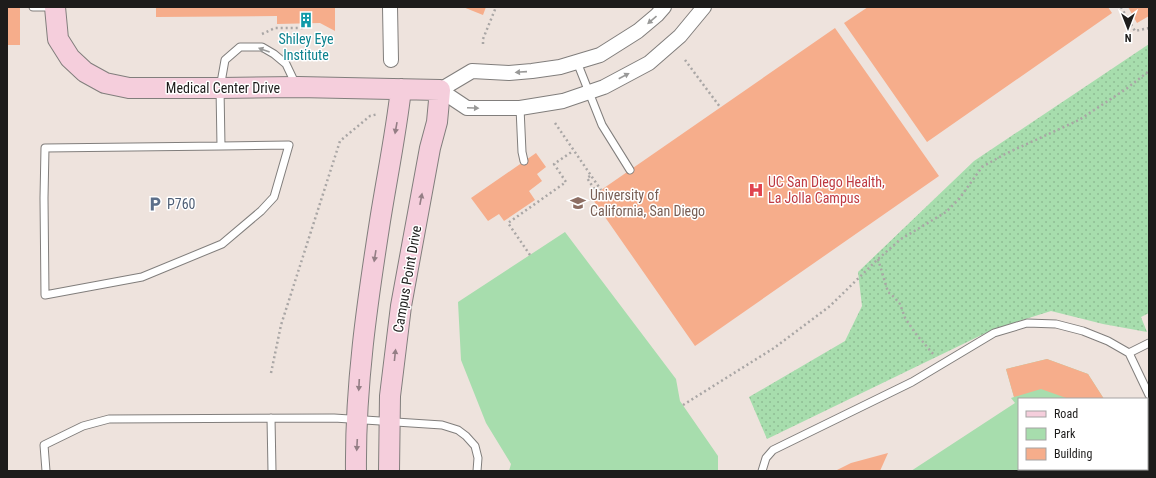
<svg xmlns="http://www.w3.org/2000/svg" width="1156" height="478" viewBox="0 0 1156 478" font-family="'Roboto Condensed',sans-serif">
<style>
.built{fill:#eee3dd;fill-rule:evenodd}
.grass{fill:url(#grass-dots)}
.park{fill:#a7ddad}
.building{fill:#f6ad8b}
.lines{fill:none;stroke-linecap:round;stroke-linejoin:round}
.lane-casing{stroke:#817e7c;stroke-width:9}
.street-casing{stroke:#817e7c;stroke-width:16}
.secondary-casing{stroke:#817e7c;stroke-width:22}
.path{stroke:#a9a6a5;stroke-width:2.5;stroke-dasharray:2 3;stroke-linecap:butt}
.lane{stroke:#fff;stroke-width:7}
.street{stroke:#fff;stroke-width:14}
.secondary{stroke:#f5cedc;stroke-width:20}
.oneway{fill:#999998}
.oneway2{fill:#947e85}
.labels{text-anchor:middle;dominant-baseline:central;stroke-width:3;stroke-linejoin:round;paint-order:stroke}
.culture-label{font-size:14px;fill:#0d838f;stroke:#fff}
.street-label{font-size:14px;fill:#1d1c1b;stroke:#fff}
.health-label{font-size:14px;fill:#be3a42;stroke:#fff;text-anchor:start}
.education-label{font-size:14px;fill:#785e54;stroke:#fff;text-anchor:start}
.service-label{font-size:14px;fill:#4e5e75;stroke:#fff;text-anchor:start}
</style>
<defs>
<pattern id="grass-dots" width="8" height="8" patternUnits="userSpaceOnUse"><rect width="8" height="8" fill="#a7ddad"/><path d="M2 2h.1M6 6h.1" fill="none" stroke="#8fbd94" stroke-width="1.8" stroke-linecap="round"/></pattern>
</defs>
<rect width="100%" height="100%" fill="#f3efed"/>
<!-- built -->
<path class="built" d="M7 7H1149V471H7ZM1019 399H1147V469H1019Z"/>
<!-- grass -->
<path class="grass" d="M1149 44V313L1141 317 1147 332 1103 324 1051 311 994 329 767 439 749 397 845 341 862 306 858 272 974 161Z"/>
<!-- park -->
<path class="park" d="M565 232 676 379 680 401 718 456V471H509L511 464 486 423 461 360 458 302Z
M1047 359 1088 374 1104 399H1019V469H1096L1097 471H911L1015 403 1011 398 1014 397 1006 369Z"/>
<!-- building -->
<path class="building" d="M7 7H20V45H7Z
M156 7H335V31L320 23 277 24V16L156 17Z
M463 7H486L483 15Z
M868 7H1108L1112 13 927 142 844 23Z
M1128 7H1149V16L1137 23Z
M835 28 939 176 695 346 591 197Z
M536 153 546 167 537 174 542 181 529 191 535 200 504 221 499 214 488 221 471 198Z
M1047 359 1088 374 1104 399H1069L1041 389 1014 397 1006 369Z
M888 453 880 471H835L851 463Z"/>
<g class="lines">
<!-- lane casing -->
<g class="lane-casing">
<path id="lane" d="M33 7H54
M577 62 602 125 630 170
M520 108 522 152 524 161
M221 146 45 148 44 198 45 295 142 277 222 244 261 211 274 197 289 145 221 146 220 88 225 60 240 47H262L274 54 286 64 296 85
M1129 353 1149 343
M271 418 272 471
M46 471 44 445 83 426 109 419 334 418 442 425 458 430 466 436 475 446 478 458 477 471
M762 471 766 458 773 450 912 382 994 333 1027 323 1056 324 1083 331 1108 341 1129 353 1149 395"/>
</g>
<!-- street casing -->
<g class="street-casing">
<path id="street" d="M390 7 391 60
M664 7 657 15 638 31 600 55 560 67 532 71 509 73 472 71 440 90 467 108H520L563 101 604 87 649 63 680 36 704 7"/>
</g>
<!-- secondary casing -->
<g class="secondary-casing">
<path id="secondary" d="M55 7 58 39 70 58 85 72 105 83 129 88H220L298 87 440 90 437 122 430 148 401 306 390 396 389 471
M356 471C355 387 367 304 380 221 387 177 396 133 401 89"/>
</g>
<!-- path -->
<path class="path" d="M1121 7 1135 31 1149 28
M262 34 275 28H304L303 23
M483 44V39L496 7
M685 60 720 107
M555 123 601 190
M590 176 587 178 597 193
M530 255 508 223 566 182 554 164 573 151
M878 259 888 292 894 297 900 304 905 318 916 334 934 355
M271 373 281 325 340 141 370 116 378 114
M683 405 774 348 830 306 878 259 901 239 946 212 959 199 982 167 1005 154 1079 120 1126 89 1149 71"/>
<!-- lane -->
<use href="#lane" class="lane"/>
<!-- street -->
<use href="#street" class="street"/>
<!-- secondary -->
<use href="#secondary" class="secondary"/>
</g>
<!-- one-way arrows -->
<defs><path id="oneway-solid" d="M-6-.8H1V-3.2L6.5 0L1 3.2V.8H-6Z"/></defs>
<g class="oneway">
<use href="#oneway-solid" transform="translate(652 20) rotate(139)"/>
<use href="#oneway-solid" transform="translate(264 50) rotate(-160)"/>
<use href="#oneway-solid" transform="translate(521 72) rotate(176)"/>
<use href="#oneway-solid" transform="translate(624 76) rotate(-28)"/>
<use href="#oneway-solid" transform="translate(473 108) rotate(2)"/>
</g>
<g class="oneway2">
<use href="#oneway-solid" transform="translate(396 128) rotate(100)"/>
<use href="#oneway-solid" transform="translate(421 199) rotate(-79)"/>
<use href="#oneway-solid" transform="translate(375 256) rotate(99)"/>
<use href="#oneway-solid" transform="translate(395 355) rotate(-84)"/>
<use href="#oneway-solid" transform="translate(359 385) rotate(93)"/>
<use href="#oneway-solid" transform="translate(357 445) rotate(93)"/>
</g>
<!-- icons -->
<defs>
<g id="building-bare" transform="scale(1.2)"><path d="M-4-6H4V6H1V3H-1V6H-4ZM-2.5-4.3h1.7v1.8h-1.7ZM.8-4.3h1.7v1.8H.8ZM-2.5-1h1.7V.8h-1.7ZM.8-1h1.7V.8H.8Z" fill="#0f9aa8" stroke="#fff" stroke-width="2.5" paint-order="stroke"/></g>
<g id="hospital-bare" transform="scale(1.2)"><path d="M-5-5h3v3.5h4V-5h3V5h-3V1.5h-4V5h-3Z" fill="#e0444e" stroke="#fff" stroke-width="2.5" paint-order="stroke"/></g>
<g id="university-bare" transform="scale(1.2)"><path d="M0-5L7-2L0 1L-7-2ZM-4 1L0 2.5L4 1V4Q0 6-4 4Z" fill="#8d6e63" stroke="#fff" stroke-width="2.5" paint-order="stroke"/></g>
<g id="parking-bare" transform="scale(1.2)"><path d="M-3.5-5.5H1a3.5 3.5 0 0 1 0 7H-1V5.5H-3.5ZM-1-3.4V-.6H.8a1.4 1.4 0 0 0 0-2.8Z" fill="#5c6f8a" stroke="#fff" stroke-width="2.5" paint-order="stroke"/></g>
</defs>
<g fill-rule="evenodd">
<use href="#building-bare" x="306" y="20"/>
<use href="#hospital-bare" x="756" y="190"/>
<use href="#university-bare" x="578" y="203"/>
<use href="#parking-bare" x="155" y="204"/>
</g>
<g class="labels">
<!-- culture labels -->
<g class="culture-label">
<text x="306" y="39">Shiley Eye<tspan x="306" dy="16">Institute</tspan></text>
</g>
<!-- street labels -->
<g class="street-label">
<text x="223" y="88">Medical Center Drive</text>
<text transform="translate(407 279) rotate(-80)">Campus Point Drive</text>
</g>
<!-- health labels -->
<g class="health-label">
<text x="768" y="182">UC San Diego Health,<tspan x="768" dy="16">La Jolla Campus</tspan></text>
</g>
<!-- education labels -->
<g class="education-label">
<text x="590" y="195">University of<tspan x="590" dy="16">California, San Diego</tspan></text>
</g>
<!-- service labels -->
<g class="service-label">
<text x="167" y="204">P760</text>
</g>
</g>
<!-- border -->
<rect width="1156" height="478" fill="none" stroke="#1d1c1b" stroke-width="16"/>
<!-- legend -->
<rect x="1018" y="398" width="130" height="72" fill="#ffffff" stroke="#a5a4a4"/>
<rect x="1026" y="411" width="20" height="6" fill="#f5cedc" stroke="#a5a4a4"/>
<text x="1054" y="418" font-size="12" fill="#1d1c1b">Road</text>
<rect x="1026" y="428" width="20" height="12" fill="#a7ddad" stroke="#a5a4a4"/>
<text x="1054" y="438" font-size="12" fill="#1d1c1b">Park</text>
<rect x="1026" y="448" width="20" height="12" fill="#f6ad8b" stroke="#a5a4a4"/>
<text x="1054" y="458" font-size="12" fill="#1d1c1b">Building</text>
<!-- north arrow -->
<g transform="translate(1128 28) rotate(180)" stroke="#ffffff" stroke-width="3" paint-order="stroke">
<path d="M0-3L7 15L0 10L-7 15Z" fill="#1d1c1b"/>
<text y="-6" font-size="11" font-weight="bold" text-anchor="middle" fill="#1d1c1b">N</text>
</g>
</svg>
